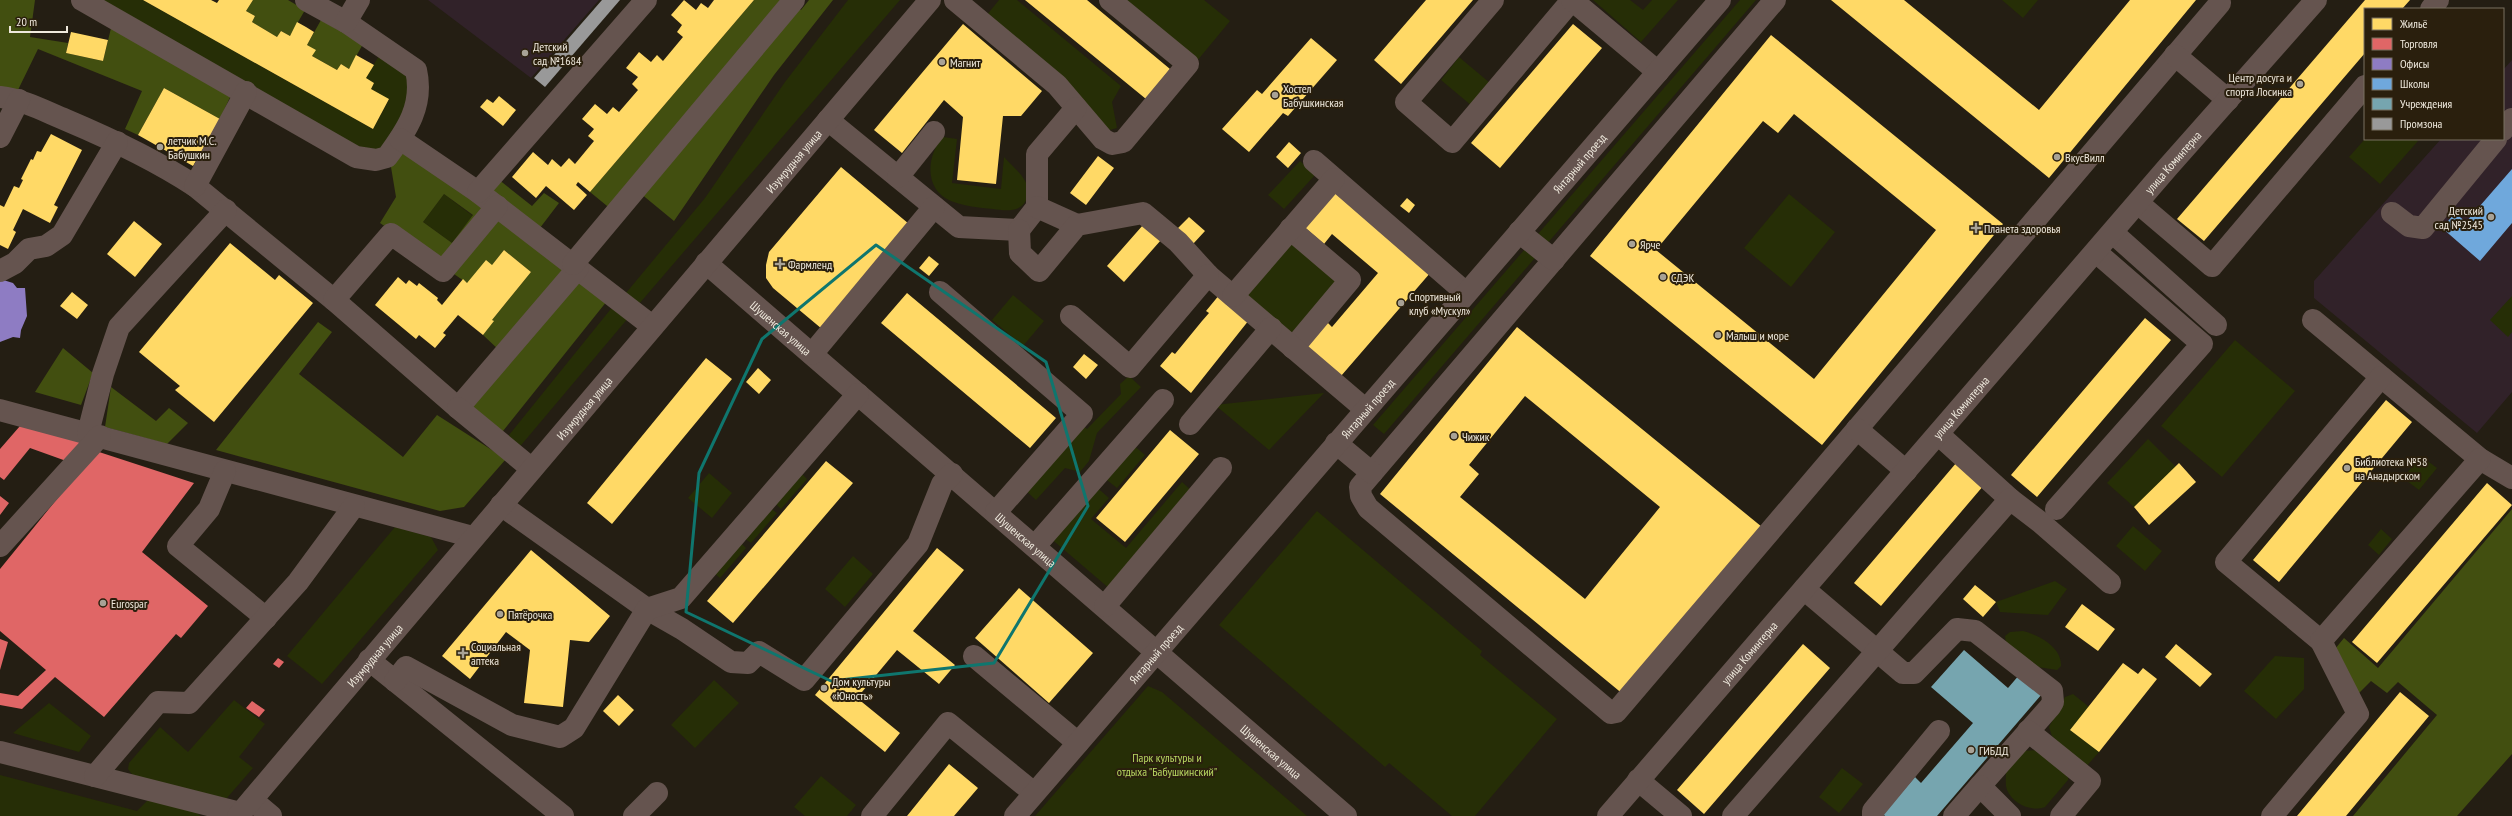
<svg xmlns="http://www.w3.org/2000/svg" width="2512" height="816" viewBox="0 0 2512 816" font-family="'PT Sans Narrow',sans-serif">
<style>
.education{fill:#312229}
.green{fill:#262e06}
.forest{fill:#424f10;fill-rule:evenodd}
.homes{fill:#ffd966;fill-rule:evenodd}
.shops{fill:#e06666}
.offices{fill:#8e7cc3}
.schools{fill:#6fa8dc}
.public{fill:#76a5af}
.industry{fill:#999}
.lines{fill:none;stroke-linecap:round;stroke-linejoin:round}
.minor{stroke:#65544f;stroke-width:22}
.marked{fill:none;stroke:#0f766e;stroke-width:3;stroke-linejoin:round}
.poi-dot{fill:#a8a296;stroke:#2a1f0d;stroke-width:1.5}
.labels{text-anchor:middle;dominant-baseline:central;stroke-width:4;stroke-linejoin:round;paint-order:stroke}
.poi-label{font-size:12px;fill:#efe9dd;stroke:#2a1f0d;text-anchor:start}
.street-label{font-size:12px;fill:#efe9dd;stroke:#2a1f0d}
.park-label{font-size:12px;fill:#b8d762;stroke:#2a1f0d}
</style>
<rect width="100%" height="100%" fill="#241e13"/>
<!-- education -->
<path class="education" d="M428 0H599L531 78Z
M2512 60V392L2477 433 2314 298V281L2441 139H2503V70Z"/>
<!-- green -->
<path class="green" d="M93 0H143L373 129 389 100 371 89 374 83 366 78 380 54 413 74V107L385 150 358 151Z
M848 0H900L639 304 626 293 705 198 785 82Z
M999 0H1017L1121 86 1112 102 1117 128 1106 131 986 16Z
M1122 0H1204L1230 21 1197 61Z
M1593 0H1630L1643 10 1652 0H1678L1641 42Z
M1740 0H1756L1384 434 1373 425Z
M2002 0H2038L2023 18Z
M1459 57 1490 83 1472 106 1441 80Z
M943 137 957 139 952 183 1001 189 1004 157C1012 166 1025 176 1028 188 1029 194 1026 204 1020 207 1013 212 1001 210 993 209 979 208 964 206 951 201 924 190 926 156 943 137Z
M2365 139H2415L2418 141 2380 184 2349 157Z
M1300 161 1315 175 1284 209 1268 195Z
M444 194 473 216 452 243 423 222Z
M1789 194 1835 232 1791 287 1744 248Z
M1291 237 1342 280 1293 338 1242 295Z
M1013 295 1044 321 1023 346 992 320Z
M2512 296V332L2508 337 2490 320Z
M614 305 629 317 517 450 505 440Z
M2235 340 2295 391 2222 477 2161 426Z
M1129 376 1141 387 1097 433 1089 461 1080 472 1065 468 1036 500 1024 489 1082 425 1087 429 1121 394 1120 384Z
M1324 393 1269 450 1215 405Z
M2148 439 2176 467 2134 507 2107 483Z
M1132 444 1145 455 1117 488 1103 477Z
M2421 456 2437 468 2419 490 2403 478Z
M709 473 732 493 712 518 688 498Z
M801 473 807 479 781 509 775 503Z
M1182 482 1193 492 1110 589 1049 537 1094 485 1109 498 1091 519 1126 548Z
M770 508 777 513 751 543 744 538Z
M1317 511 1482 651 1480 655 1557 719 1475 816H1452L1389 763 1385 767 1219 625Z
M2133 526 2162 551 2145 571 2116 546Z
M395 527 431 537 438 550 322 684 287 656Z
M2381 529 2392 539 2379 555 2368 545Z
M740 542 746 548 720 578 714 573Z
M853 556 873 574 845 607 825 589Z
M2055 581 2067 589 2048 615 2000 612 1996 602Z
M2023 631C2039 635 2062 647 2061 666L2057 670 2038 667 2006 643 2005 636 2010 632Z
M2275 656 2304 658V689L2276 719 2244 691Z
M714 680 739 703 695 748 671 725Z
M1148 686 1162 692 1307 816H1035Z
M2073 694 2089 707 2070 730 2099 752 2085 768 2052 736 2049 727 2065 697Z
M234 700 265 724 239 757 253 768 226 799 134 777 128 769 129 763 160 727 188 752Z
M49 703 91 736 79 752 13 733Z
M2039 750 2069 773 2068 780 2045 807C2031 812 2013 804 2007 790 2005 784 2006 776 2006 770L2023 751Z
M1842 768 1863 784 1839 813 1819 797Z
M0 775 137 811 151 797 194 811 201 816H0Z
M821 776 856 805 847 816H805L794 807Z"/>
<!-- forest -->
<path class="forest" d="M0 0H35L30 37 68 43 66 53 103 61 112 24 231 95 220 119 164 88 138 135 125 129 142 91 38 49 17 92 0 90Z
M253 0H288L305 10 290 36 281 31 277 37 252 22 255 16 246 11Z
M754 0H797L794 5 801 10 809 0H833L774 75 674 221 640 193 612 210 590 192Z
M321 20 363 44 349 69 341 64 337 70 312 56 315 50 307 45Z
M401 146 478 203 498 179 532 206 544 193 559 203 530 241 570 271 500 351 483 335 493 322 492 320 531 272 504 250 492 265 467 283 380 223 396 197 390 161ZM444 194 473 215 452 243 423 222Z
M575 278 607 301 499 436 463 407Z
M318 322 332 332 299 374 403 457 437 415 506 459 464 507 440 511 216 450Z
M63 348 93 373 81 405 35 392Z
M111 387 156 421 169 408 188 423 167 444 105 427Z
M2512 509V754L2457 816H2353L2437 715 2398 682 2387 693 2371 681 2357 695 2335 649 2344 638 2378 668Z"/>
<!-- homes -->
<path class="homes" d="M143 0H211L217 3 219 0H253L246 11 255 16 252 22 277 37 281 31 290 36 297 22 306 27 314 32 307 45 316 50 312 56 337 70 341 64 349 69 356 55 374 65 366 78 374 83 371 89 389 99 373 129Z
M684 0 696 10 701 3 708 8 714 0H754L590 192 578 182 576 185 587 195 574 210 546 186 536 198 512 177 533 152 548 165 552 159 561 167 569 158 575 164 594 141 588 136 594 129 582 119 595 104 607 114 613 107 619 112 638 90 632 84 638 77 626 68 639 52 651 62 657 55 663 61 683 37 677 32 682 25 671 15Z
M1025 0H1087L1170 69 1146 99Z
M1426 0H1473L1401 84 1374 60Z
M1831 0H1904L2039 110 2130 0H2196L2049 178Z
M2365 0H2410L2402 9H2365V53L2204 241 2177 219Z
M963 24 1042 91 1021 116H1003L996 184 957 180 963 117 944 100 902 153 874 130Z
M1573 24 1602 48 1500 168 1471 143Z
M71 32 108 40 103 61 66 53Z
M1771 35 2003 224 1822 445 1590 256ZM1794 114 1936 230 1814 379 1656 250 1763 121 1778 133Z
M1311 38 1337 60 1288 116 1283 113 1249 152 1222 129 1257 90 1262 94Z
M164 88 220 119 193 166 138 135Z
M499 96 516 110 503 126 480 107 487 99 493 103Z
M51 134 82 150 54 205 58 207 50 223 23 209 13 230 16 232 8 249 0 245V205L4 207 14 186 19 188 23 180 21 179 31 159 33 160 37 151 41 152Z
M1289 142 1301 153 1288 168 1276 157Z
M1098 156 1114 168 1086 205 1070 193Z
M841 167 909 224 822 329 773 288 766 278V265L769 252Z
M1334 189 1431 272 1341 376 1304 345 1325 320 1332 327 1378 273 1332 234 1324 244 1303 226Z
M1407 198 1415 205 1409 213 1400 206Z
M1189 217 1205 231 1193 244 1177 229Z
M134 221 162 244 135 277 107 254Z
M1143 225 1161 240 1124 282 1107 266Z
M230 243 275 280 279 275 313 303 214 422 175 390 180 386 139 352Z
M504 250 531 272 492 320 494 321 483 335 458 315 443 333 446 335 435 348 419 335 416 339 375 305 398 277 406 284 409 280 417 286 419 283 438 298 437 300 442 305 463 279 467 283 486 260 492 265Z
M929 256 939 264 929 276 919 268Z
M72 292 88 305 77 319 60 306Z
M907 293 1056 418 1030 448 881 323Z
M1220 294 1249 320 1191 393 1160 366 1172 352 1175 354 1202 321 1209 313 1206 311Z
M2145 318 2171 340 2037 497 2011 475Z
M1517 327 1762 527 1624 695 1380 494ZM1525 396 1660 507 1585 599 1460 497 1479 474 1469 465Z
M1084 354 1098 365 1086 379 1073 367Z
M706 358 732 379 612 524 587 503Z
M758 368 771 380 759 394 746 382Z
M2386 400 2412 422 2279 582 2253 560Z
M1170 430 1199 454 1125 542 1096 518Z
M826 461 853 483 733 623 707 601Z
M1957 462 1984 485 1881 606 1854 583Z
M2179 463 2196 482 2149 525 2134 507Z
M2487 483 2512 505 2377 663 2352 642Z
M937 548 964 570 913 631 955 665 939 684 897 650 857 698 900 733 885 752 815 695Z
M531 550 610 616 589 642 570 640 563 707 524 703 530 650 506 632 470 679 442 656Z
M1975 585 1996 602 1983 617 1963 599Z
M1019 588 1093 653 1049 703 975 638Z
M2082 604 2115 629 2098 651 2065 627Z
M1803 644 1830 668 1704 814 1677 790Z
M2176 644 2212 674 2200 687 2165 657Z
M2123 663 2138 674 2143 668 2157 679 2099 752 2070 730Z
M2400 692 2429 716 2346 816H2297Z
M618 695 634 710 619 726 603 711Z
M949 764 978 788 954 816H907Z"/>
<!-- shops -->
<path class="shops" d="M20 426 80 442 69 462 30 448 4 480 0 477V449Z
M96 451 194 483 142 552 208 606 181 638 176 634 104 717 55 677 22 709 0 705V693L18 696 46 670 0 631V569Z
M0 496 9 503 0 515Z
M0 639 8 642 0 670Z
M278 658 284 662 279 668 273 664Z
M252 701 265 710 259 717 246 708Z"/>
<!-- offices -->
<path class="offices" d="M0 279 13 283 17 288H25L27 316 21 330 20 338 13 337 0 342Z"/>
<!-- schools -->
<path class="schools" d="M2512 169V223L2480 261 2442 228 2455 213 2466 222Z"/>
<!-- public -->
<path class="public" d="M1964 650 2008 688 2020 674 2042 694 1937 816H1885L1883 814 1915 777 1921 783 1973 723 1931 687Z"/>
<!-- industry -->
<path class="industry" d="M602 0H620L545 87 534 78Z"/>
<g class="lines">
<!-- minor -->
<g class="minor">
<path d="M82 0 356 157 376 160 387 157C407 130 424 105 416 70L346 22 306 0"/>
<path d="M955 0 1057 85 1103 139 1112 144 1123 142 1188 64 1110 0"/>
<path d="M1493 0 1406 102 1452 142 1572 0"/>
<path d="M1572 0 1658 72"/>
<path d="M1775 0 1360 487 1361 496 1368 508 1611 713 1616 712 2220 3"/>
<path d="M2431 9 2438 0"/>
<path d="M346 22 359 0"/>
<path d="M2175 55 2228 100"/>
<path d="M0 97C24 100 44 111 66 120 111 139 154 159 195 186L334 300"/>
<path d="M828 120 959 227 1019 230 1037 207V154L1076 108"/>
<path d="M2503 130 2512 119"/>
<path d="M0 137 19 100"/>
<path d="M400 139 478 192 652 326"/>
<path d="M1314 161 1466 293"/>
<path d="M898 177 934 132"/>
<path d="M195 186 246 92"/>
<path d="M478 192 646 0"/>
<path d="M2138 203 2212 266 2365 86"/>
<path d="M497 206 443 271 391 234 334 300 458 408 578 268"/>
<path d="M1037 207 1077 225"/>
<path d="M2392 213 2409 226 2423 228 2496 139"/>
<path d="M1290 229 1350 280 1293 348"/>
<path d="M1019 230 1020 253 1039 271 1077 225 1143 213 1178 242 1208 275 1365 409"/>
<path d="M1519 232 1554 260"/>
<path d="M2113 233 2216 325"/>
<path id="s1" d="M706 263 1346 816"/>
<path d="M573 264 794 0"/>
<path d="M0 271 15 263 29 249 46 246 62 235 117 142"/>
<path d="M940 292 1082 414 996 512"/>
<path d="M1233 296 1334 179"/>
<path d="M1071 316 1130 367 1208 275"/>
<path d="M2313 320 2480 459 2512 478"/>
<path d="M812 354 934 207"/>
<path d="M458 408 532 469"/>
<path d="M0 410 473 537"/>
<path d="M1190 424 1271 328"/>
<path d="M1857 429 1906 471"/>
<path d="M88 433 103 374 119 327 226 210"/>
<path d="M1938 434 2010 499"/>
<path d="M1336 443 1372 473"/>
<path d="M225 471 209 509 178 546 266 618"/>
<path d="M501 505 647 609 682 629 731 662 748 663 759 652 804 680 918 544 942 484 952 474"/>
<path d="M2056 509 2202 344 2096 252"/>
<path d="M0 546 100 436"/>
<path d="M1035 546 1163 400"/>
<path d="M1804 589 1903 673H1914L1957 629 1975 631 2052 691 2053 702 2050 707 1980 786 2010 816"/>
<path d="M1105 606 1221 468"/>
<path d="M2321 641 2226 562 2381 377"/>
<path d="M974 656 1078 743"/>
<path d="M369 660 563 816"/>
<path d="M395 681 406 667 512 725 560 737 574 728 647 609 681 598 858 394"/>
<path d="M2028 731 2090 781 2061 816"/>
<path d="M0 752 240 813"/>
<path d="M95 776 158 702 189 703 298 582 354 506"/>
<path d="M1638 780 1681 816"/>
<path d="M252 800 271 816"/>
<path id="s2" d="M238 816 930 0"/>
<path d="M634 816 657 793"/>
<path d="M872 816 948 723 1034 793"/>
<path id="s3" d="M1015 816 1720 0"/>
<path id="s4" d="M1608 816 2168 167 2316 0"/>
<path d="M1733 816 2010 499 2040 522 2110 583"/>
<path d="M1873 816V811L1939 731"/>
<path d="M1954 816 1980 786"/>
<path d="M2272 816 2358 714 2321 641 2480 459"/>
</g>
</g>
<!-- marked area -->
<path class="marked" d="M876 245 1046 362 1088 506 994 663 831 681 686 612 699 473 762 339Z"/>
<!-- markers -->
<g class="poi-dot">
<circle cx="525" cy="53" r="4"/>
<circle cx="942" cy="62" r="4"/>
<circle cx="2300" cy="84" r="4"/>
<circle cx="1275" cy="95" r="4"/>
<circle cx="160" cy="147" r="4"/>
<circle cx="2057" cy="157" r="4"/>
<circle cx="2491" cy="217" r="4"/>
<path d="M1974 222h4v4h4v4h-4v4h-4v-4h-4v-4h4z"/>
<circle cx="1632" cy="244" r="4"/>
<path d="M778 258h4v4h4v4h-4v4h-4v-4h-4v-4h4z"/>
<circle cx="1663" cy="277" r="4"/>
<circle cx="1401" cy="303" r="4"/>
<circle cx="1718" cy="335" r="4"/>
<circle cx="1454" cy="436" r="4"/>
<circle cx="2347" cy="468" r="4"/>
<circle cx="103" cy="603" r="4"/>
<circle cx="500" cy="614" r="4"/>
<path d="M461 647h4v4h4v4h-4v4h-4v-4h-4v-4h4z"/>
<circle cx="824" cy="688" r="4"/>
<circle cx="1971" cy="750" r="4"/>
</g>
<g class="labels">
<!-- poi labels -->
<g class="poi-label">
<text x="533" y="46">Детский<tspan x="533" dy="14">сад №1684</tspan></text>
<text x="950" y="62">Магнит</text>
<text x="2292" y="77" text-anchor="end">Центр досуга и<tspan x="2292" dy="14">спорта Лосинка</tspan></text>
<text x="1283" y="88">Хостел<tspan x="1283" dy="14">Бабушкинская</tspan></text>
<text x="168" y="140">летчик М.С.<tspan x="168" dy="14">Бабушкин</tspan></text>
<text x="2065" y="157">ВкусВилл</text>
<text x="2483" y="210" text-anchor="end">Детский<tspan x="2483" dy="14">сад №2545</tspan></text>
<text x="1984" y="228">Планета здоровья</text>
<text x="1640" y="244">Ярче</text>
<text x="788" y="264">Фармленд</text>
<text x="1671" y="277">СДЭК</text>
<text x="1409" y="296">Спортивный<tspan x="1409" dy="14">клуб «Мускул»</tspan></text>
<text x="1726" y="335">Малыш и море</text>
<text x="1462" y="436">Чижик</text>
<text x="2355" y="461">Библиотека №58<tspan x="2355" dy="14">на Анадырском</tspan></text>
<text x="111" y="603">Eurospar</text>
<text x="508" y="614">Пятёрочка</text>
<text x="471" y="646">Социальная<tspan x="471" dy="14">аптека</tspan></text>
<text x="832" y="681">Дом культуры<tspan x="832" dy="14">«Юность»</tspan></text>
<text x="1979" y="750">ГИБДД</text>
</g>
<!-- street labels -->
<g class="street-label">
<text stroke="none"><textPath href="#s2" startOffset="859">Изумрудная улица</textPath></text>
<text stroke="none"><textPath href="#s3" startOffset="863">Янтарный проезд</textPath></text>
<text stroke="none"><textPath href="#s4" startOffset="864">улица Коминтерна</textPath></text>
<text stroke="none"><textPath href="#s1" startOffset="99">Шушенская улица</textPath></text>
<text stroke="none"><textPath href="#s3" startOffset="539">Янтарный проезд</textPath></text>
<text stroke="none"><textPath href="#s4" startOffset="540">улица Коминтерна</textPath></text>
<text stroke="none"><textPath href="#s2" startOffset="535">Изумрудная улица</textPath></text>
<text stroke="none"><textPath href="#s1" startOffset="423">Шушенская улица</textPath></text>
<text stroke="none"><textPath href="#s4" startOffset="216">улица Коминтерна</textPath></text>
<text stroke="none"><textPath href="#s3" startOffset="215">Янтарный проезд</textPath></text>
<text stroke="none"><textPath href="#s2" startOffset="211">Изумрудная улица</textPath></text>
<text stroke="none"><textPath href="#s1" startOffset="747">Шушенская улица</textPath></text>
</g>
<!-- park labels -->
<g class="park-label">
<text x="1167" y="757">Парк культуры и<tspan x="1167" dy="14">отдыха "Бабушкинский"</tspan></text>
</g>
</g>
<!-- legend -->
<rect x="2364" y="8" width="140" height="132" fill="#2a1f0d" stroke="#797060"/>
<rect x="2372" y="18" width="20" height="12" fill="#ffd966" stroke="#797060"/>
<text x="2400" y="28" font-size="12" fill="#efe9dd">Жильё</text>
<rect x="2372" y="38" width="20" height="12" fill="#e06666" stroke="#797060"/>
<text x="2400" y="48" font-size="12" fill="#efe9dd">Торговля</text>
<rect x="2372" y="58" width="20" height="12" fill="#8e7cc3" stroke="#797060"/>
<text x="2400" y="68" font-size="12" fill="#efe9dd">Офисы</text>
<rect x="2372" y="78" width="20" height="12" fill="#6fa8dc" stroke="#797060"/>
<text x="2400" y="88" font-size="12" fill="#efe9dd">Школы</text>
<rect x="2372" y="98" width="20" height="12" fill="#76a5af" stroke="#797060"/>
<text x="2400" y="108" font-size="12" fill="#efe9dd">Учреждения</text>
<rect x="2372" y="118" width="20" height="12" fill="#999999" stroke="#797060"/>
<text x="2400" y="128" font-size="12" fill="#efe9dd">Промзона</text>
<!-- scale -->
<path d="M10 26v6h57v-6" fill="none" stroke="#efe9dd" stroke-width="2"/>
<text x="16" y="26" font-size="12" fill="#efe9dd" stroke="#2a1f0d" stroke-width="3" paint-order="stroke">20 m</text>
</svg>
